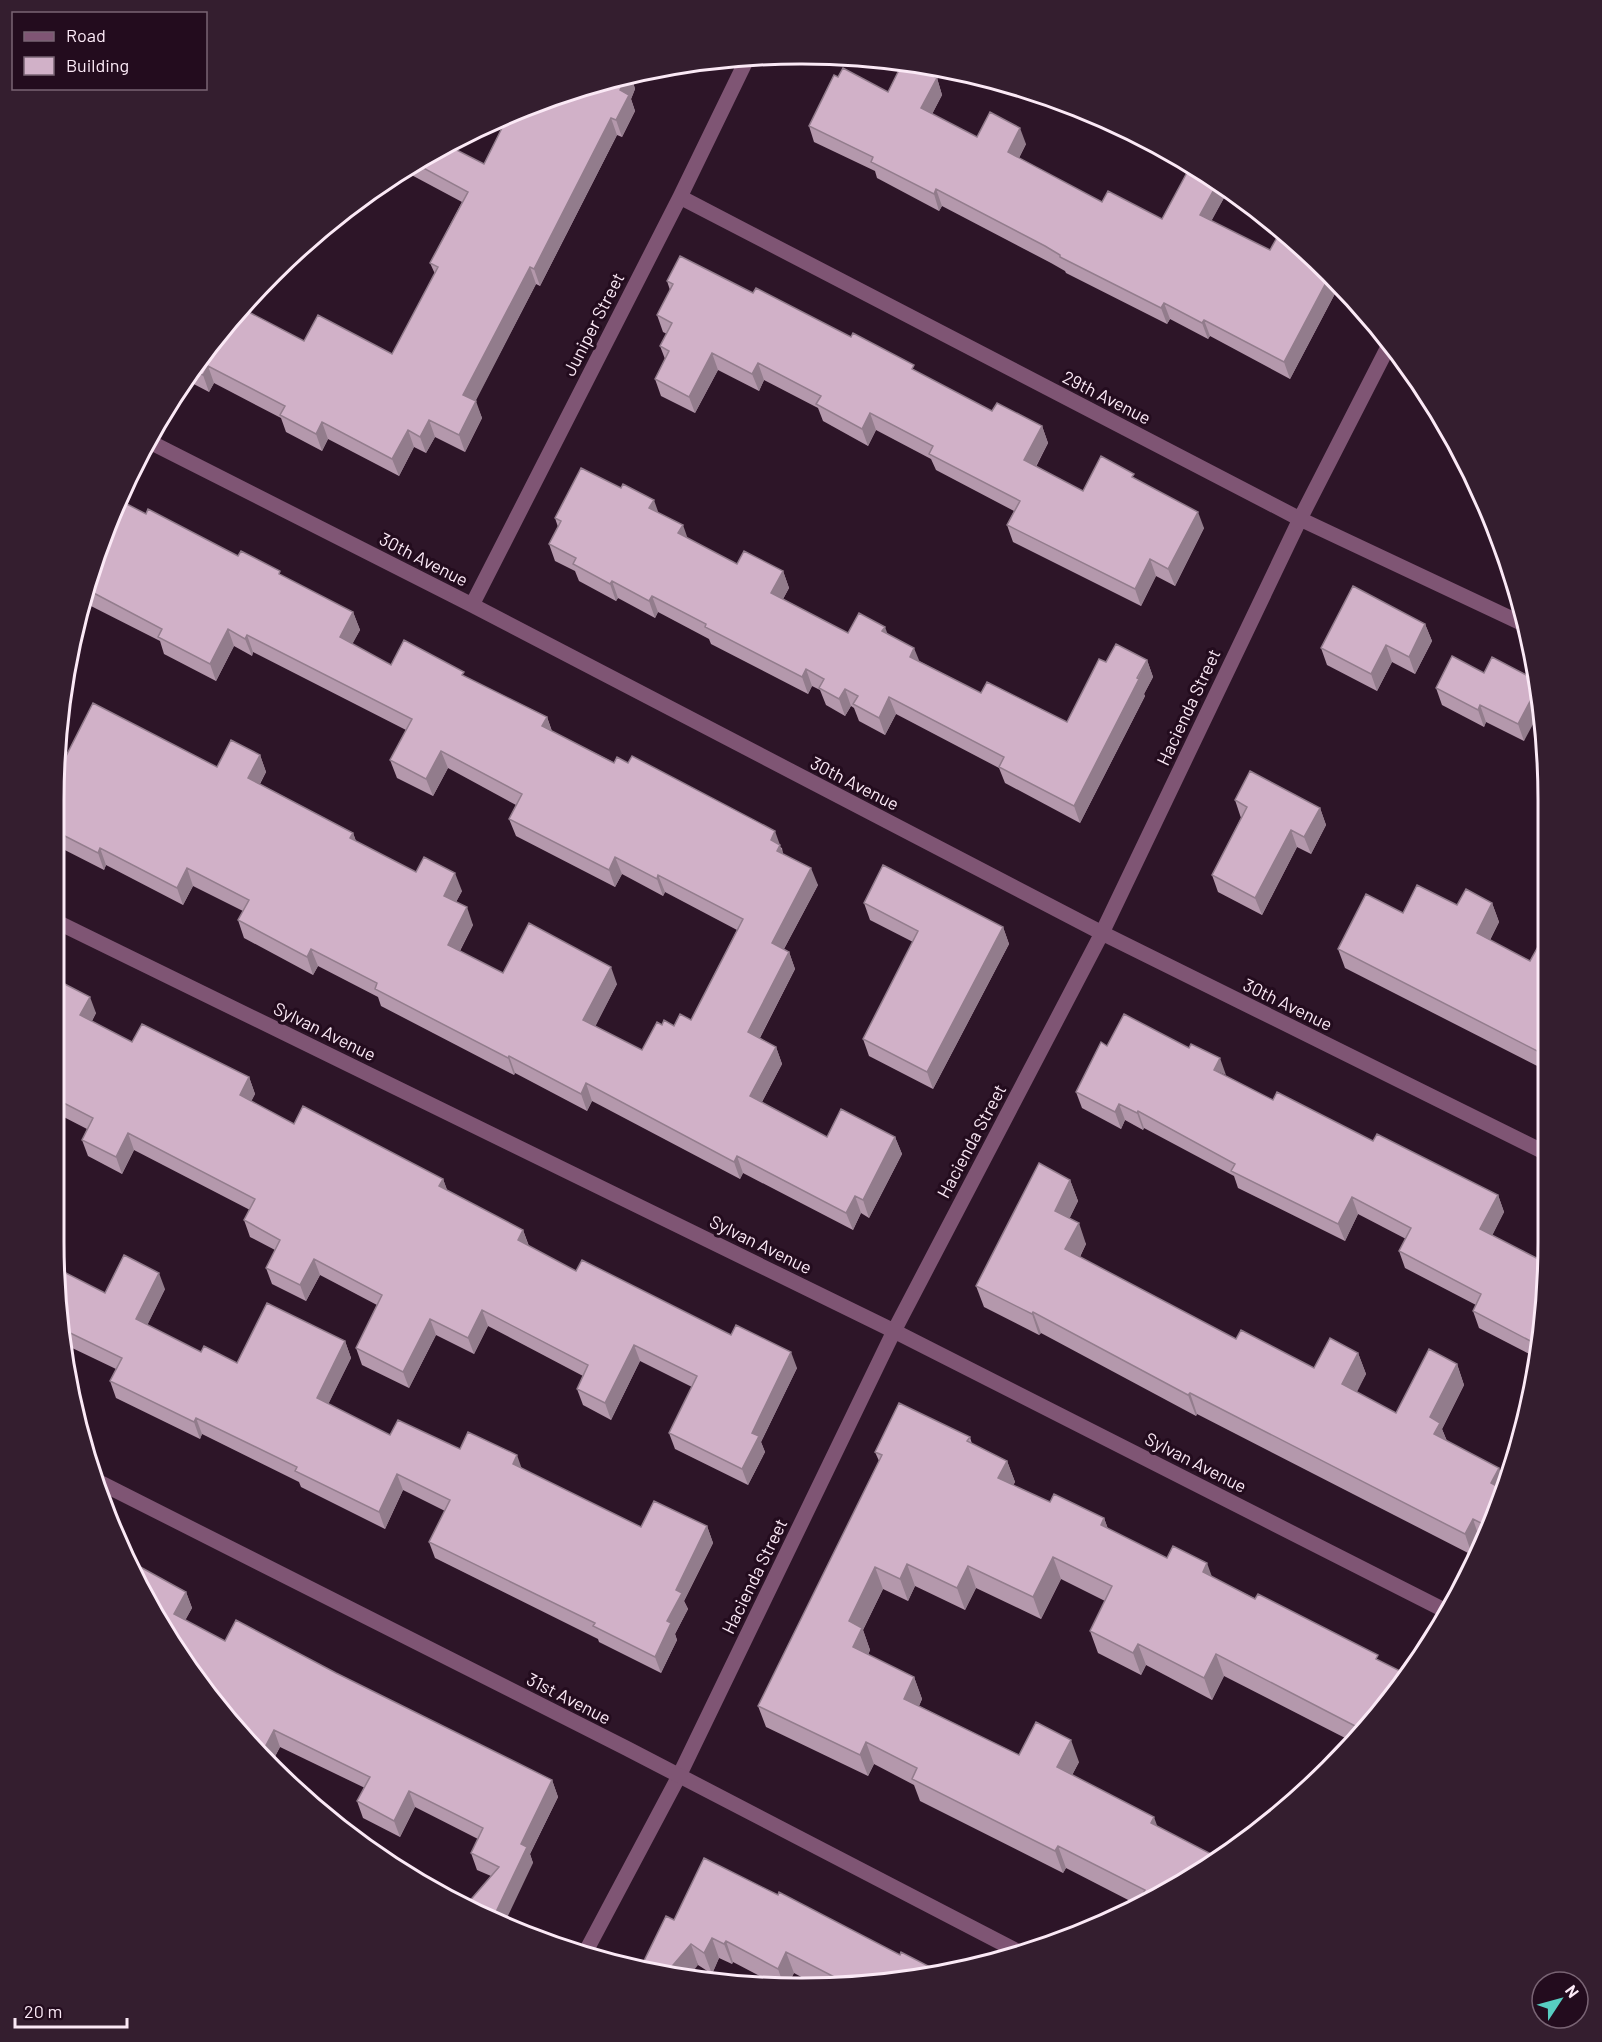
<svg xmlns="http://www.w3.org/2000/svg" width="1602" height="2042" viewBox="0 0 1602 2042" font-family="Barlow,sans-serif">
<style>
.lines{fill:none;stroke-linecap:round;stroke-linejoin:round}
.minor{stroke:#7f5574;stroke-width:15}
.tertiary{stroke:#7f5574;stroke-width:15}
.wall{fill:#b498ac}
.shaded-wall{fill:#927c8c}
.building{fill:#d1b1c8;stroke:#927c8c;stroke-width:1.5}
.labels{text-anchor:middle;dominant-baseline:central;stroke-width:6;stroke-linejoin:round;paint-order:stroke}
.street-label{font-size:18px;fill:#fbe9f6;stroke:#230c1e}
.rim{fill:none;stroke:#fbe9f6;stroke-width:3}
</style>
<rect width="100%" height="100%" fill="#2d1528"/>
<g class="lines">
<!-- minor -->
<path class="minor" d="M680 197 1300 519 1521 623
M148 441 472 605 1102 933 1548 1154
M472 605 680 197 747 59
M55 921 894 1331 1446 1611
M585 1953 679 1776 894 1331 1102 933 1300 519 1389 345"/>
<!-- tertiary -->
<path class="tertiary" d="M99 1482 626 1748 1019 1952"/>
</g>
<!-- wall -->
<path class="wall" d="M636 76 633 82 635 89 631 99 635 111 622 137 617 135 540 286 536 284 475 401 482 418 465 452 435 437 426 453 414 447 399 476 328 439 322 451 286 432 281 418 214 383 209 392 186 380 209 346 304 341 392 354 435 274 430 263 462 202 404 171 427 154 484 164 561 94Z
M838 77 888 92 937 78 942 95 932 114 977 137 1026 144 1019 158 1102 202 1162 219 1190 167 1221 187 1225 196 1211 221 1270 250 1289 239 1339 286 1290 379 1210 336 1208 339 1170 319 1167 324 1066 273 1065 271 1051 263 942 206 939 211 877 178 875 171 814 142 809 126Z
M667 281 753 293 917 372 992 411 1042 426 1048 443 1036 467 1083 491 1136 480 1204 528 1175 586 1156 576 1141 606 1013 542 1007 525 1014 511 936 470 931 459 876 430 868 446 823 421 818 408 764 380 759 391 718 370 695 413 661 396 655 379 665 359 660 346 667 334 663 332 657 315 670 290Z
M658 513 687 538 737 564 783 571 789 588 783 599 848 633 888 634 919 661 981 693 1067 722 1106 662 1147 660 1153 677 1144 694 1145 696 1080 823 1005 783 999 768 896 714 885 735 859 721 854 708 851 706 845 716 826 705 820 690 812 686 808 694 711 644 709 639 658 612 655 618 618 598 616 601 579 581 575 571 555 561 549 544 558 527 555 518Z
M146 514 282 576 353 612 360 630 352 644 391 665 466 677 547 717 552 731 782 848 783 854 818 885 784 949 789 952 795 969 760 1038 776 1047 782 1064 762 1102 827 1137H895L902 1154 869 1218 861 1213 853 1230 743 1173 740 1179 592 1101 587 1111 515 1073 514 1075 381 1006 378 997 318 966 313 975 244 938 238 920 243 911 193 886 183 905 106 865 104 870 55 845 56 759 63 762 217 767 260 755 266 772 260 784 353 833 356 841 416 872 462 891 456 902 473 925 460 951 503 973 617 984 595 1026 642 1050 662 1025 674 1026 691 1020 737 930 665 892 663 896 622 874 615 887 516 836 509 819 516 805 448 768 433 796 397 778 390 760 406 730 253 652 252 656 234 646 216 681 164 654 160 641 85 603 94 561Z
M1425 624 1432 641 1415 674 1392 662 1377 691 1327 665 1321 648Z
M1484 673 1532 678 1524 741 1486 722 1484 727 1442 705 1436 688Z
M1235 800 1320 808 1326 825 1311 854 1297 847 1262 915 1218 892 1212 875 1241 818Z
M864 903 1003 927 1009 944 933 1089 869 1056 863 1039 913 942 870 920Z
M1492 903 1499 922 1490 940 1530 961 1547 949V1071L1345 968 1338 949 1403 913 1457 905Z
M55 979 96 1013 92 1021 132 1042 249 1077 255 1094 251 1101 294 1124 443 1179 447 1190 523 1230 529 1246 576 1271 797 1368 761 1442 765 1452 748 1485 675 1449 669 1433 692 1387 640 1361 611 1420 583 1405 577 1389 583 1376 488 1326 474 1354 436 1335 409 1388 362 1365 356 1348 377 1305 320 1275 306 1301 272 1284 266 1268 275 1250 250 1237 244 1220 250 1210 134 1150 122 1174 88 1156 82 1140 87 1129 54 1112Z
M1107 1046 1226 1076 1273 1100 1373 1141 1498 1195 1504 1212 1492 1235 1546 1263 1537 1358 1479 1328 1473 1311 1476 1305 1405 1268 1399 1251 1406 1239 1358 1214 1345 1241 1238 1188 1234 1176 1144 1128 1143 1130 1125 1120 1121 1129 1082 1108 1076 1092Z
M1070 1180 1078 1201 1069 1219 1086 1244 1080 1257 1236 1339 1314 1368 1358 1353 1366 1374 1356 1392 1396 1413 1457 1364 1464 1385 1442 1429 1447 1441 1499 1468 1504 1484 1491 1527 1483 1541 1480 1540 1472 1555 1197 1414 1196 1416 1041 1333 1039 1335 984 1307 976 1286Z
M58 1269 105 1293 165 1289 147 1325 201 1352 237 1363 345 1341 351 1358 328 1404 390 1435 460 1449 521 1468 641 1527 707 1526 713 1543 684 1601 688 1609 675 1634 677 1640 661 1673 599 1642 598 1639 435 1558 429 1542 445 1511 403 1490 385 1529 301 1487 299 1482 202 1434 200 1439 116 1398 110 1381 116 1369 68 1346Z
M970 1437 972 1444 1007 1461 1015 1482 1013 1485 1050 1502 1104 1518 1108 1529 1167 1558 1212 1577 1406 1674 1349 1740 1224 1676 1212 1700 1146 1665 1141 1675 1098 1653 1090 1631 1105 1601 1061 1579 1041 1619 976 1588 965 1610 915 1586 908 1601 883 1589 863 1630 870 1650 868 1655 914 1677 922 1699 919 1706 1019 1755 1079 1762 1072 1775 1175 1888 1136 1904 1066 1868 1063 1873 920 1801 914 1785 874 1764 868 1776 766 1727 758 1706 879 1461 875 1452Z
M186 1592 192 1608 185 1620 225 1641 336 1673 552 1780 558 1797 530 1854 533 1863 491 1876 477 1870 471 1853 478 1839 415 1807 400 1837 363 1818 357 1801 365 1788 280 1747 270 1766 154 1615Z
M674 1920 900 1955 936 1970 818 1986 794 1973 787 1986 777 1985 733 1962 732 1964 719 1958 712 1974 698 1965Z"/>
<!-- shaded-wall -->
<path class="shaded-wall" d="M636 76 633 82 635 89 631 99 635 111 622 137 616 120 620 90 626 78Z
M937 78 942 95 927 124 921 108Z
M611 118 617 135 540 286 534 269Z
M1020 128 1026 144 1014 168 1008 152Z
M1217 184 1221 187 1225 196 1206 231 1200 215Z
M936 189 942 206 939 211 934 194Z
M530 267 536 284 470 412 463 395Z
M1329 277 1339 286 1290 379 1284 362Z
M1164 303 1170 319 1167 324 1161 308Z
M1204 320 1210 336 1208 339 1202 323Z
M712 353 718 370 695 413 689 397Z
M758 363 764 380 759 391 752 374Z
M208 366 214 383 209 392 203 375Z
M476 401 482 418 465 452 459 435Z
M870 413 876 430 868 446 862 429Z
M429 420 435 437 426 453 420 437Z
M322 422 328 439 322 451 316 434Z
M1042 426 1048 443 1030 477 1024 460Z
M408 430 414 447 399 476 392 459Z
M654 500 660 517 649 508Z
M1198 512 1204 528 1175 586 1168 569Z
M683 525 689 542 678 533Z
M1150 559 1156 576 1141 606 1135 589Z
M783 571 789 588 777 610 771 593Z
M612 581 618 598 616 601 610 584Z
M652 596 658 612 655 618 649 601Z
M353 612 360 630 347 654 340 637Z
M1425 624 1432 641 1415 674 1409 657Z
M885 627 891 643 882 631Z
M228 629 234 646 216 681 210 664Z
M247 635 253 652 252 656 245 639Z
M1386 645 1392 662 1377 691 1371 674Z
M914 648 921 665 910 657Z
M1147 660 1153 677 1144 694 1145 696 1080 823 1074 806Z
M806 669 812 686 808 694 802 677Z
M845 689 851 706 845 716 839 699Z
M1535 692 1539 713 1524 741 1518 724Z
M889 697 896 714 885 735 879 718Z
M1480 705 1486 722 1484 727 1478 710Z
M547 717 553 735 542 726Z
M441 751 448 768 433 796 426 779Z
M260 755 266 772 254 795 248 778Z
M1320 808 1326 825 1311 854 1304 837Z
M1291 830 1297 847 1262 915 1255 898Z
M775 831 786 862 783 868 771 840Z
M353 833 359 850 350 838Z
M100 848 106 865 104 870 98 853Z
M615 857 622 874 615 887 609 870Z
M187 868 193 886 183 905 177 888Z
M811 868 818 885 778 960 772 943Z
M455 873 462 891 450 913 444 896Z
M658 875 665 892 663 896 657 879Z
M1492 903 1499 922 1484 952 1477 933Z
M467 907 473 925 454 962 448 945Z
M1003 927 1009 944 933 1089 927 1072Z
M311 949 318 966 313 975 307 957Z
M789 952 795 969 754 1049 748 1032Z
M611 967 617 984 590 1037 583 1020Z
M90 997 96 1013 86 1032 80 1015Z
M776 1047 782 1064 756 1113 750 1096Z
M509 1056 515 1073 514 1075 508 1058Z
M1220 1058 1226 1075 1214 1070Z
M249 1077 255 1094 246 1112 240 1095Z
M586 1083 592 1101 587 1111 581 1094Z
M1119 1104 1125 1120 1121 1129 1115 1112Z
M1138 1111 1144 1128 1143 1130 1137 1113Z
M128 1133 134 1150 122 1174 116 1157Z
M895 1137 902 1154 869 1218 863 1200Z
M737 1156 743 1173 740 1179 734 1162Z
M443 1179 449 1195 439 1186Z
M1070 1180 1078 1201 1063 1232 1055 1211Z
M1498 1195 1504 1212 1487 1246 1480 1229Z
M855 1196 861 1213 853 1230 846 1213Z
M1352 1197 1358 1214 1345 1241 1338 1224Z
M1079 1223 1086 1244 1073 1270 1065 1249Z
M58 1230 65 1247 57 1263 54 1240Z
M523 1230 529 1247 518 1240Z
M314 1259 320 1275 306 1301 300 1285Z
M159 1273 165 1289 142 1336 136 1319Z
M482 1310 488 1326 474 1354 468 1338Z
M1033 1312 1041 1333 1039 1335 1032 1314Z
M430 1319 436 1335 409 1388 403 1372Z
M345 1341 351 1358 323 1415 317 1398Z
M634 1345 640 1361 611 1420 605 1403Z
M791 1352 797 1368 761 1442 765 1452 748 1485 742 1469 752 1433Z
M1358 1353 1366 1374 1350 1406 1342 1384Z
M1457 1364 1464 1385 1442 1429 1448 1444 1434 1434 1430 1417Z
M1190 1393 1197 1414 1196 1416 1188 1395Z
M196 1418 202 1434 200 1439 194 1422Z
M517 1455 523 1472 513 1464Z
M1007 1461 1015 1482 1006 1500 998 1478Z
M1499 1468 1504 1484 1498 1504 1491 1483Z
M397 1474 403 1490 385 1529 379 1512Z
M1104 1518 1112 1540 1101 1525Z
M1473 1519 1480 1540 1472 1555 1465 1534Z
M707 1526 713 1543 684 1601 688 1609 675 1634 677 1640 661 1673 655 1657 667 1621 676 1590Z
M1053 1557 1061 1579 1041 1619 1033 1597Z
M1207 1563 1215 1585 1203 1572Z
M907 1564 915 1586 908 1601 900 1579Z
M968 1566 976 1588 965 1610 957 1588Z
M875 1567 883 1589 863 1630 870 1650 861 1669 853 1647 849 1621Z
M186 1592 192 1608 180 1630 174 1614Z
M1138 1644 1146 1665 1141 1675 1133 1653Z
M1216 1654 1224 1676 1212 1700 1204 1678Z
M914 1677 922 1699 912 1721 904 1699Z
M274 1730 280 1747 270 1766 263 1757 262 1753Z
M1071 1740 1079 1762 1065 1789 1057 1767Z
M866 1742 874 1764 868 1776 860 1755Z
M552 1780 558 1797 530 1854 533 1863 506 1920 495 1916V1914L521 1844Z
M409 1791 415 1807 400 1837 394 1821Z
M1154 1817 1162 1839 1151 1823Z
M1058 1846 1066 1868 1063 1873 1055 1851Z
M712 1938 719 1958 712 1974 704 1953Z
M726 1941 733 1962 732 1964 724 1944Z
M691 1944 698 1965 691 1974 668 1971Z
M786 1952 794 1973 787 1986H784L778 1969Z"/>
<!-- building -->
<path class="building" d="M902 64 914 66 937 78 921 108 977 137 990 112 1020 128 1008 152 1102 202 1108 191 1162 219 1190 167 1217 184 1200 215 1270 250 1279 234 1289 239 1329 277 1284 362 1204 320 1202 323 1164 303 1161 308 1060 257V255L1045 246 936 189 934 194 871 162 873 157 809 126 834 75 838 77 843 68 888 92Z
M626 78 620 90 629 95 616 120 611 118 534 269 530 267 463 395 476 401 459 435 429 420 420 437 408 430 392 459 322 422 316 434 280 415 285 406 208 366 203 375 193 370 209 346 243 309 304 341 318 315 392 354 438 267 430 263 468 192 414 163 427 154 447 145 484 164 507 118 561 94Z
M680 256 753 293 756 288 851 337 853 333 914 365 912 369 992 411 997 403 1042 426 1024 460 1083 491 1101 456 1134 474 1132 477 1198 512 1168 569 1150 559 1135 589 1007 525 1020 501 929 454 933 446 870 413 862 429 816 404 821 396 758 363 752 374 712 353 689 397 655 379 669 351 660 346 672 323 657 315 673 284 667 281Z
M581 468 621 488 623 484 654 500 649 508 683 525 678 533 737 564 744 551 783 571 771 593 848 633 859 613 885 627 882 631 914 648 910 657 981 693 987 682 1067 722 1099 659 1106 662 1116 644 1147 660 1137 678 1139 679 1074 806 999 767 1004 757 889 697 879 718 853 704 858 696 845 689 839 699 819 688 824 679 806 669 802 677 705 627 706 624 652 596 649 601 612 581 610 584 573 564 576 558 549 544 561 521 555 518Z
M121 501 146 514 148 509 238 556 241 551 280 571 279 574 353 612 340 637 391 665 404 640 464 672 462 675 547 717 542 726 614 763 617 757 628 763 632 756 775 831 771 840 780 845 777 851 811 868 772 943 789 952 748 1032 776 1047 750 1096 827 1137 841 1109 895 1137 863 1200 855 1196 846 1213 737 1156 734 1162 586 1083 581 1094 509 1056 508 1058 375 989 377 983 311 949 307 957 238 920 249 900 187 868 177 888 100 848 98 853 55 831 56 759 63 762 93 703 217 767 231 740 260 755 248 778 353 833 350 838 416 872 424 857 455 873 444 896 467 907 448 945 503 973 529 923 611 967 583 1020 642 1050 657 1022 662 1025 664 1020 674 1026 680 1014 691 1020 743 919 658 875 657 879 615 857 609 870 509 819 522 794 441 751 426 779 390 760 412 719 247 635 245 639 228 629 210 664 158 637 162 629 88 590 94 561Z
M1353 586 1425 624 1409 657 1386 645 1371 674 1321 648Z
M1452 656 1484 673 1492 657 1532 678 1535 692 1518 724 1480 705 1478 710 1436 688Z
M1250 771 1320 808 1304 837 1291 830 1255 898 1212 875 1247 807 1235 800Z
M883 865 1003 927 927 1072 863 1039 918 931 864 903Z
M1417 885 1457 905 1466 889 1492 903 1477 933 1530 961 1539 945 1547 949V1056L1338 949 1366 894 1403 913Z
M55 979 90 997 80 1015 132 1042 142 1024 249 1077 240 1095 294 1124 303 1106 443 1179 439 1186 523 1230 518 1240 576 1271 582 1260 731 1335 736 1325 791 1352 752 1433 759 1436 742 1469 669 1433 697 1376 634 1345 605 1403 577 1389 588 1365 482 1310 468 1338 430 1319 403 1372 356 1348 382 1295 314 1259 300 1285 266 1268 280 1240 244 1220 255 1199 128 1133 116 1157 82 1140 93 1118 54 1098Z
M1124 1014 1189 1048 1191 1044 1220 1058 1214 1070 1273 1100 1277 1092 1373 1141 1377 1134 1498 1195 1480 1229 1546 1263 1538 1345 1473 1311 1481 1294 1399 1251 1411 1228 1352 1197 1338 1224 1231 1171 1235 1164 1138 1111 1137 1113 1119 1104 1115 1112 1076 1092 1101 1042 1107 1046Z
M1039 1163 1070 1180 1055 1211 1079 1223 1065 1249 1236 1339 1241 1330 1314 1368 1330 1338 1358 1353 1342 1384 1396 1413 1429 1349 1457 1364 1430 1417 1440 1423 1434 1434 1499 1468 1491 1483 1502 1489 1491 1528 1473 1519 1465 1534 1190 1393 1188 1395 1033 1312 1032 1314 976 1286Z
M54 1228 58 1230 54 1240Z
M124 1255 159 1273 136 1319 201 1352 204 1346 237 1363 267 1303 345 1341 317 1398 390 1435 398 1420 460 1449 468 1432 517 1455 513 1464 641 1527 654 1501 707 1526 676 1590 682 1593 667 1621 671 1623 655 1657 593 1626 595 1623 429 1542 450 1500 397 1474 379 1512 295 1471 297 1467 196 1418 194 1422 110 1381 122 1358 66 1331 58 1269 105 1293Z
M899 1403 970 1437 967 1441 1007 1461 998 1478 1050 1502 1054 1494 1104 1518 1101 1525 1167 1558 1173 1546 1207 1563 1203 1572 1255 1599 1258 1594 1378 1655 1376 1659 1406 1674 1359 1728 1216 1654 1204 1678 1138 1644 1133 1653 1090 1631 1112 1586 1053 1557 1033 1597 968 1566 957 1588 907 1564 900 1579 875 1567 849 1621 862 1628 853 1647 914 1677 904 1699 1019 1755 1036 1722 1071 1740 1057 1767 1154 1817 1151 1823 1217 1857 1175 1888 1148 1899 1142 1896 1145 1890 1058 1846 1055 1851 912 1779 917 1768 866 1742 860 1755 758 1706 882 1455 875 1452Z
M133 1563 186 1592 174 1614 225 1641 236 1620 336 1673 552 1780 521 1844 527 1847 495 1914 498 1917 467 1904 499 1867 471 1853 483 1828 409 1791 394 1821 357 1801 370 1777 274 1730 262 1753 260 1752 154 1615Z
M704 1858 778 1895 779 1892 900 1955 901 1952 936 1970 844 1982 786 1952 778 1969 726 1941 724 1944 712 1938 704 1953 691 1944 668 1971 641 1967 666 1916 674 1920Z
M620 1956 632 1966 614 1963Z"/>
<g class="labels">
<!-- street labels -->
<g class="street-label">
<text transform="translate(593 324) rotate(-63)">Juniper Street</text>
<text transform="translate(1107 397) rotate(27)">29th Avenue</text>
<text transform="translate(424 559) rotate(27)">30th Avenue</text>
<text transform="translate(1188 707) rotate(-65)">Hacienda Street</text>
<text transform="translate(855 783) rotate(27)">30th Avenue</text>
<text transform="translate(1288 1004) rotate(26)">30th Avenue</text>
<text transform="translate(325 1031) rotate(26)">Sylvan Avenue</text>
<text transform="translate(971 1141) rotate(-62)">Hacienda Street</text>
<text transform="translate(761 1244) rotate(26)">Sylvan Avenue</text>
<text transform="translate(1196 1462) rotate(27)">Sylvan Avenue</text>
<text transform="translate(754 1576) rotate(-64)">Hacienda Street</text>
<text transform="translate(569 1698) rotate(27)">31st Avenue</text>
</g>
</g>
<!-- crop -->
<path d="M0 0H1602V2042H0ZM800 64H802A736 736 0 0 1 1538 800V1242A736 736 0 0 1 802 1978H800A736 736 0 0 1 64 1242V800A736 736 0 0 1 800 64Z" fill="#341e2f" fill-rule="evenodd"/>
<path class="rim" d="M800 64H802A736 736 0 0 1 1538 800V1242A736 736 0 0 1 802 1978H800A736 736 0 0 1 64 1242V800A736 736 0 0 1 800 64Z"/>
<!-- legend -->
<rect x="12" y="12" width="195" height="78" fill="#230c1e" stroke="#796474" stroke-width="1.5"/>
<rect x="24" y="32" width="30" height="9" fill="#7f5574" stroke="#796474" stroke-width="1.5"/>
<text x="66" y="42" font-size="18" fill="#fbe9f6">Road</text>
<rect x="24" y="57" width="30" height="18" fill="#d1b1c8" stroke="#796474" stroke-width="1.5"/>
<text x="66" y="72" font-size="18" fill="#fbe9f6">Building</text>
<!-- north arrow -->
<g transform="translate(1560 2000) rotate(54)"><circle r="28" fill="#230c1e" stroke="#796474" stroke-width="1.5"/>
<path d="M0-4.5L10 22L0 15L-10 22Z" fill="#57cec2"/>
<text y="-9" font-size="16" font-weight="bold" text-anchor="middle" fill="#fbe9f6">N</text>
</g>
<!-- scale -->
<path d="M15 2018v9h112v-9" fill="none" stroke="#fbe9f6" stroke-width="3"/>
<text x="24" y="2018" font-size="18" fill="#fbe9f6" stroke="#230c1e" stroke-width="4.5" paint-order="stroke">20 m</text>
</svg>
